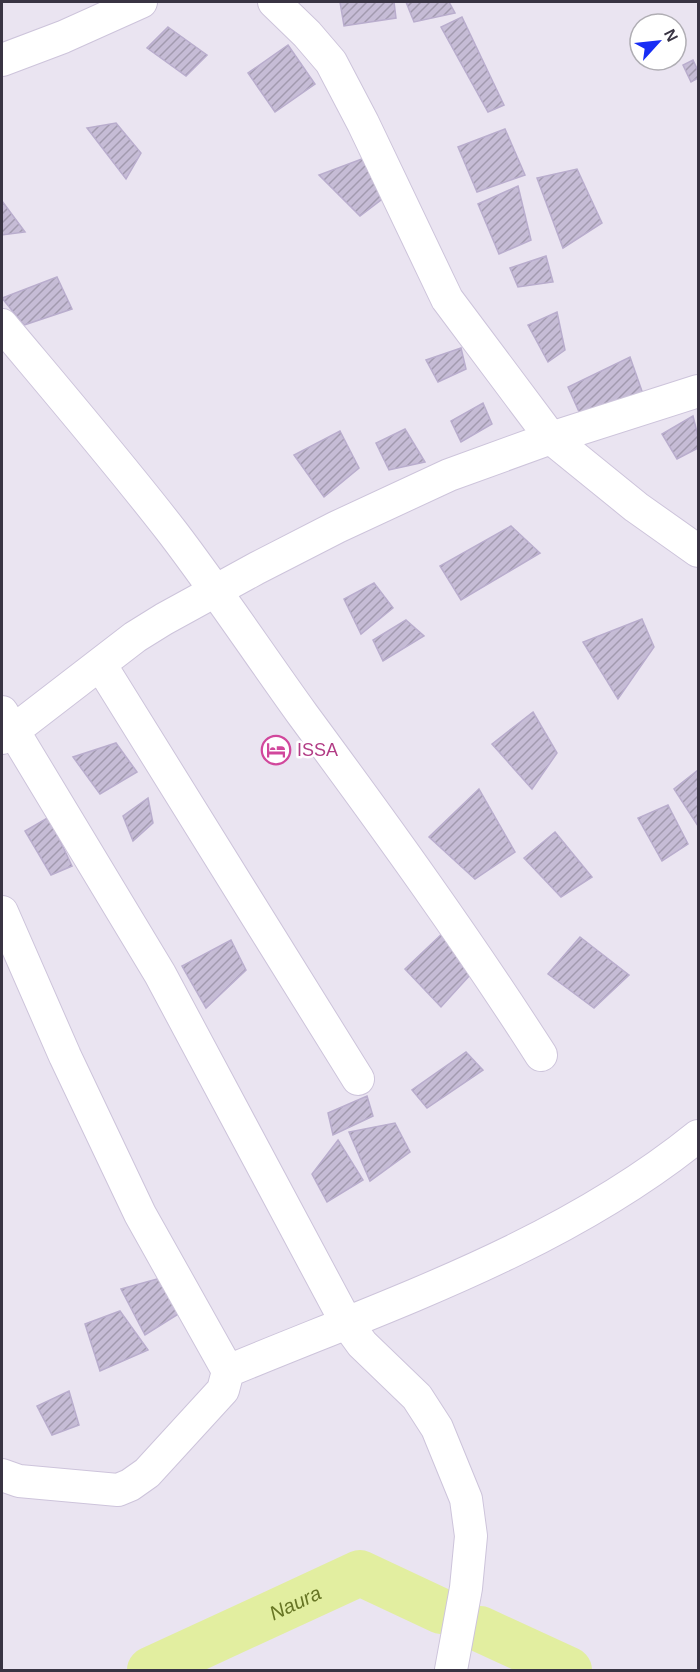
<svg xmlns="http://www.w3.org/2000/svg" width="700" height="1672" viewBox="0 0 700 1672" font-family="Arial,sans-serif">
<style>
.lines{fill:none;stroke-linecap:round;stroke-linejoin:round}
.river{stroke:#e2eea0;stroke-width:46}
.building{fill:url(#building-hatch);stroke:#b9adcd;stroke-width:1.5}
.minor-casing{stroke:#cdc4db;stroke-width:34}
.minor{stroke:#fff;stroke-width:32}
.labels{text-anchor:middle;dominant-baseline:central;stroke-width:5;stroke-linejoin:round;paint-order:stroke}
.hotel-label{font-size:18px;fill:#b23c85;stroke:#fff;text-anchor:start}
.water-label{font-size:20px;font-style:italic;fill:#687625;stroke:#fff}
</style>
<defs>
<pattern id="building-hatch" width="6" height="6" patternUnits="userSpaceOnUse" patternTransform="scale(1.5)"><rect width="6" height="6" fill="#c6bcd6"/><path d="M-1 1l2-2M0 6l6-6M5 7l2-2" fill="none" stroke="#a29aaf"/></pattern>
</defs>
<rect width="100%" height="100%" fill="#eae4f1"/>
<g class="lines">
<!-- river -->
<g class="river">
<path d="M480 1629 569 1670"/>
<path id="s1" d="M150 1670 360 1573 441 1611"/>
</g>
</g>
<!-- building -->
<path class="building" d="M340 2H394L396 18 344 26Z
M406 2H449L455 13 414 22Z
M462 17 504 105 488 112 441 27Z
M168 27 207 55 186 76 147 48Z
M288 45 315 84 275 112 248 73Z
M693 60 698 71V78L691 82 683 65Z
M116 123 141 153 126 179 87 128Z
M505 129 525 175 477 192 458 147Z
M370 156 394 190 360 216 319 175Z
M577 169 602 223 563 248 537 178Z
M518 186 531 240 499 254 478 204Z
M2 201 25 232 2 235Z
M546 256 553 282 518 287 510 268Z
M57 277 72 309 24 325 2 298Z
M557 312 565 350 548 362 528 325Z
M461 348 466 369 438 382 426 360Z
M630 357 643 394 581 416 568 387Z
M483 403 492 424 461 442 451 421Z
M693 416 698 436V448L677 459 662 434Z
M405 429 425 462 389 470 376 443Z
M340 431 359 468 324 497 294 455Z
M511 526 540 553 461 600 440 566Z
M374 583 393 608 361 634 344 599Z
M642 619 654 647 618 699 583 642Z
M406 620 424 636 383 661 373 640Z
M533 712 557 753 532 789 492 744Z
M116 743 137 772 100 794 73 757Z
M698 770V826L674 789Z
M479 789 515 852 475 879 429 837Z
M148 798 153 823 133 841 123 816Z
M668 805 688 844 662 861 638 818Z
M49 817 72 866 51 875 25 831Z
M555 832 592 877 561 897 524 858Z
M443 933 471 974 441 1007 405 969Z
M580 937 629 975 594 1008 548 974Z
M231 940 246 970 206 1008 182 966Z
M466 1052 483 1070 427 1108 412 1090Z
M367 1096 373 1116 333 1135 328 1113Z
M395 1123 410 1152 370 1181 349 1132Z
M338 1140 363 1180 327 1202 312 1174Z
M164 1277 191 1306 145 1335 121 1289Z
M120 1311 148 1350 100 1371 85 1324Z
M69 1391 79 1425 52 1435 37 1406Z"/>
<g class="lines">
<!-- minor casing -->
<g class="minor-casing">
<path id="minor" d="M274 2 307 34 331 62 363 123 447 299 551 438 636 507 698 551
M2 60 63 37 141 2
M2 325C59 393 118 462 173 533 218 592 259 654 303 715 385 826 466 938 541 1055
M100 664 358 1079
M2 712 160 974 346 1322 362 1344 417 1397 437 1428 466 1499 471 1536 466 1588 451 1670
M2 738 13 731 135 637 164 619 257 568 337 527 449 475 551 438 698 391
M2 912 65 1056 140 1214 228 1371 223 1390 147 1473 130 1485 118 1490 19 1481 2 1475
M228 1371C389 1304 561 1247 698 1136"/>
</g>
<!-- minor -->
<use href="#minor" class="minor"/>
</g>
<!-- icons -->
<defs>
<g id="hotel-ring" transform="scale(1.5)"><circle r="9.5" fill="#fff" stroke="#d1479c" stroke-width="1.5"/><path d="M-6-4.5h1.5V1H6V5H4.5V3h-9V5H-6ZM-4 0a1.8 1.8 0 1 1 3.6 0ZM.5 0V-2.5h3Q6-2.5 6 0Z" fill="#d1479c"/></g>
</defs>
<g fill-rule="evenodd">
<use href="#hotel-ring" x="276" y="750"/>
</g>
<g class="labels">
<!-- hotel labels -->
<g class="hotel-label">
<text x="297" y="750">ISSA</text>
</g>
<!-- water labels -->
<g class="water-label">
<text stroke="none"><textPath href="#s1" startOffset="160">Naura</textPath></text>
</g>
</g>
<!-- border -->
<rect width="700" height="1672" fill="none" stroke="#393443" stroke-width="6"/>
<!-- north arrow -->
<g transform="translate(658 42) rotate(63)"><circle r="28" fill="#ffffff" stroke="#b0aeb4" stroke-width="1.5"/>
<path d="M0-4.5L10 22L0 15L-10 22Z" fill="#172df5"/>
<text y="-9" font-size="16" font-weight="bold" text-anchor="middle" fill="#393443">N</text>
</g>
</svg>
